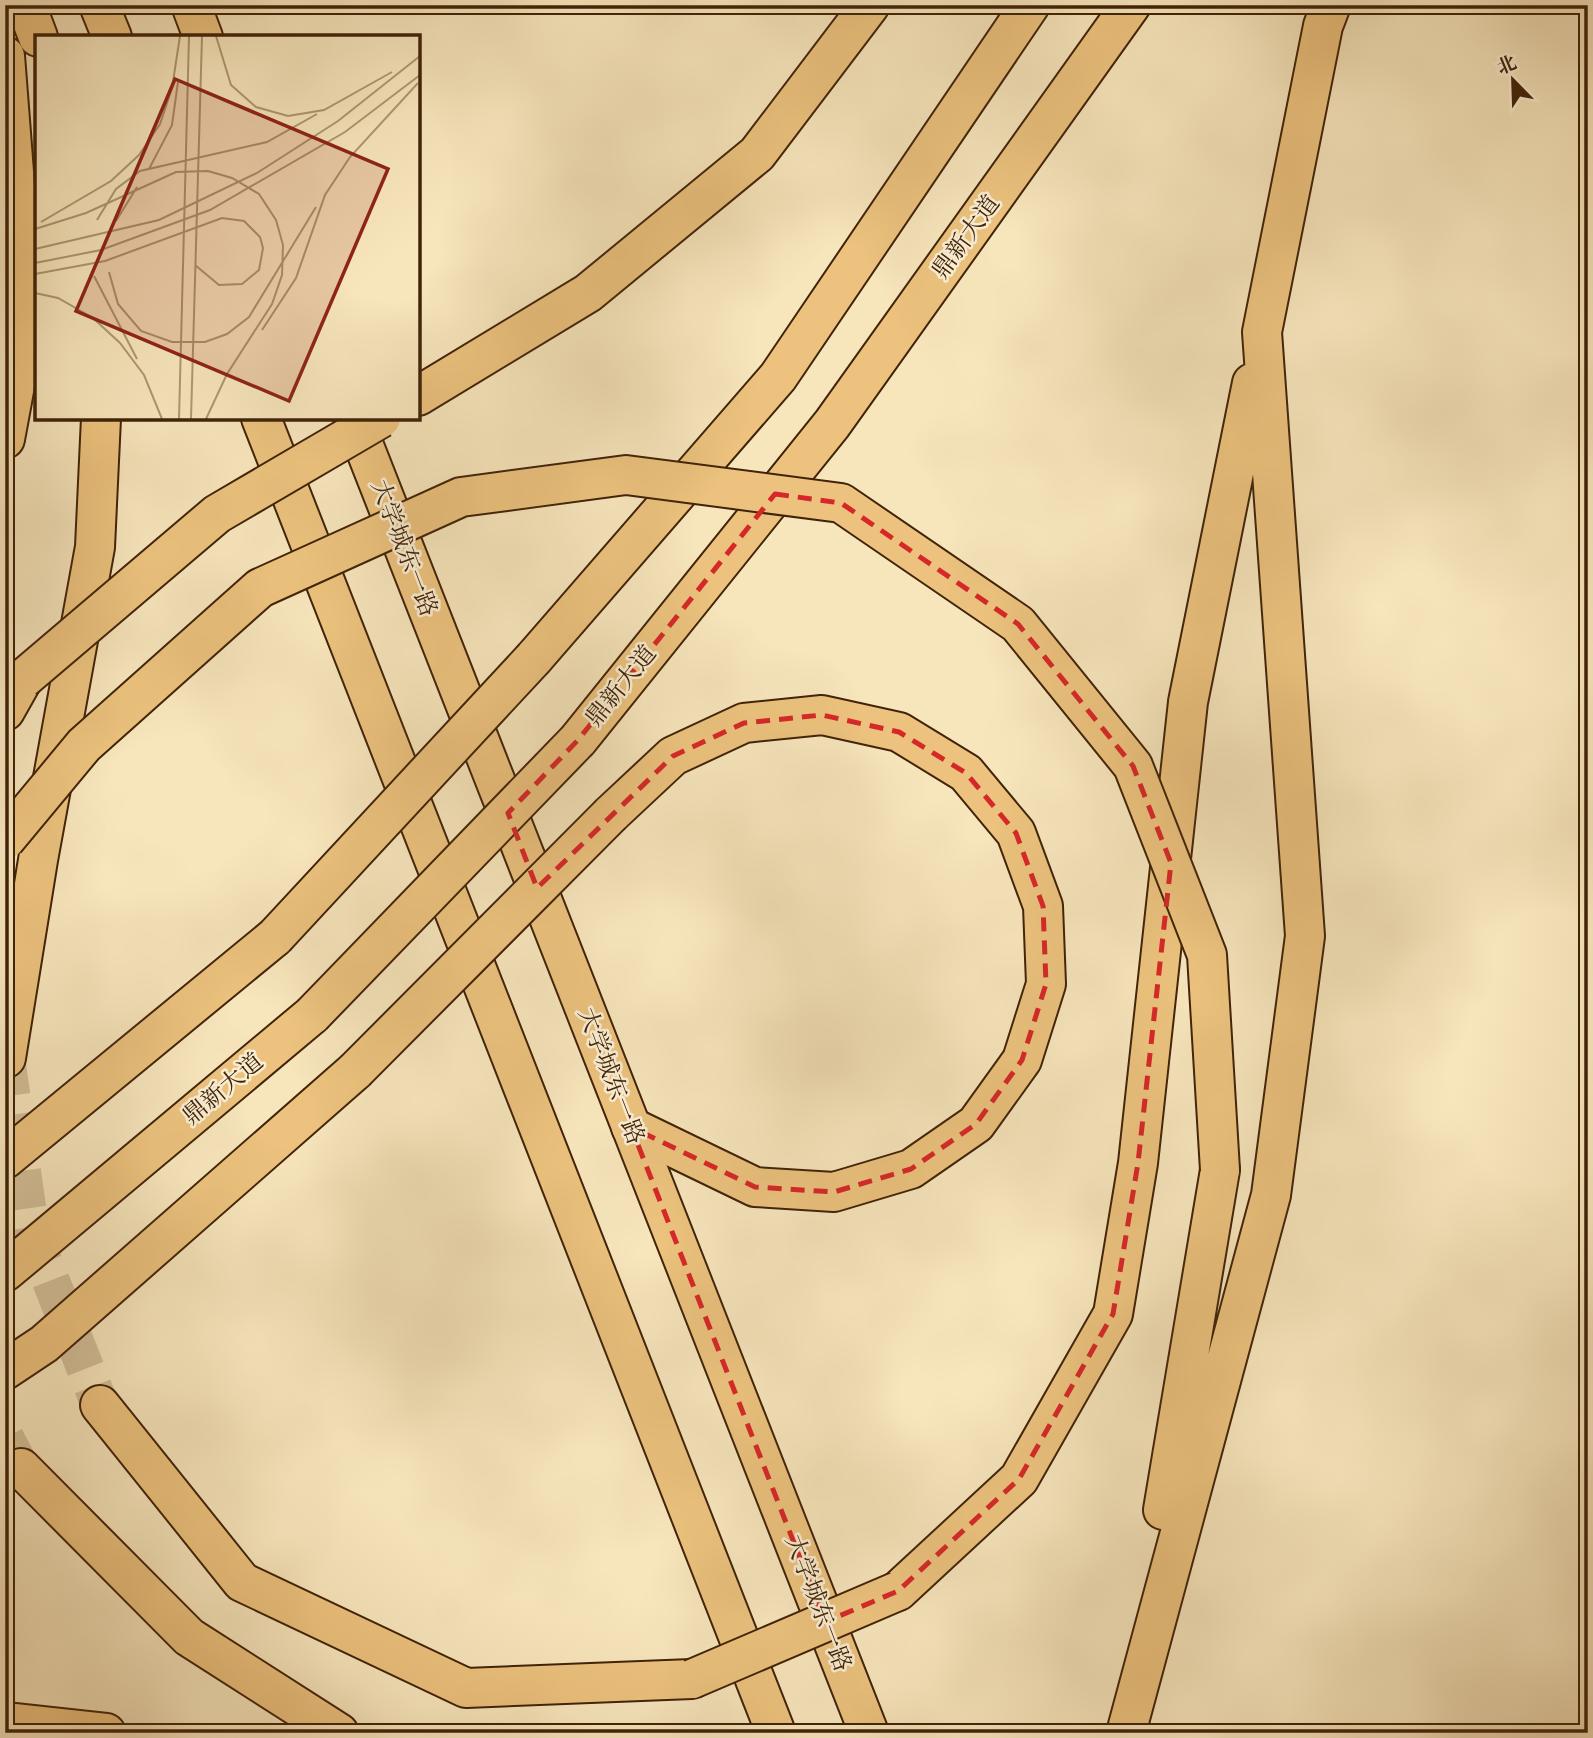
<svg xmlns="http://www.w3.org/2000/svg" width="1593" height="1738" viewBox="0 0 1593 1738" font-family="'IM FELL Double Pica','Noto Serif SC',serif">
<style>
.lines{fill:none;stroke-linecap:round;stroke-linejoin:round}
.trunk-tunnel{stroke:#d2be98;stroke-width:38;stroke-dasharray:38 19;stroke-linecap:butt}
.primary-casing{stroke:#402309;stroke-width:42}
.trunk-casing{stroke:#402309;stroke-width:42}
.primary{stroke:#ecc27e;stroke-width:38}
.trunk{stroke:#ecc27e;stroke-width:38}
.trunk-bridge-casing{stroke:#402309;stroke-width:42;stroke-linecap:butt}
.trunk-bridge{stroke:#ecc27e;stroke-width:38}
.marked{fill:none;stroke:#d62828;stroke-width:5;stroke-dasharray:14 9;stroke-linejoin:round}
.labels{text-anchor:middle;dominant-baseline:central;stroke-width:5;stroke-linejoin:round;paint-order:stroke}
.street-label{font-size:24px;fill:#402309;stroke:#faeed3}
.inset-road{fill:none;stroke:#ae9774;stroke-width:2}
.view{fill:#8f2418;fill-opacity:0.15;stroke:#8f2418;stroke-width:3.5}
.inset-edge{fill:none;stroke:#402309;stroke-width:3.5}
</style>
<rect width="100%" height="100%" fill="#f7e5bc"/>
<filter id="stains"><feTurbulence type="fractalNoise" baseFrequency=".00286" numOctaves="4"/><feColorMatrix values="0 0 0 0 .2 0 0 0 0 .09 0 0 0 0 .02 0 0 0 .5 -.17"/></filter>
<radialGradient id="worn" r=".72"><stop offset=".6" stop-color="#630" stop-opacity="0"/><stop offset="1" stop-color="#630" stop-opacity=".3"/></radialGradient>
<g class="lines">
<!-- trunk-tunnel -->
<path class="trunk-tunnel" d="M6 1058 30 1228 100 1405
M5 1438 21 1468"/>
<!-- primary casing -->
<g class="primary-casing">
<path id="primary" d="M99 5 112 37
M191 5 203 37
M261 418 776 1733
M353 418 869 1733"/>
</g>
<!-- trunk casing -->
<g class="trunk-casing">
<path id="trunk" d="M26 5 38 37
M5 56 26 326 5 439
M418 396 588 293 757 154 870 5
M534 658 778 377 1030 5
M5 711 23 679
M578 740 832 424 1131 5
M611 814 673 756 744 723 822 715 899 732 966 773 1016 833 1043 906 1046 984 1022 1060 976 1124 911 1169 834 1192 755 1187 631 1127
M6 1058 38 860 95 547 101 418
M5 1159 275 937
M5 1272 312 1015
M5 1370 44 1344 355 1071
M100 1405 242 1582 466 1688 692 1679
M21 1468 189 1637 339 1733
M1163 1510 1220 1170
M898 1591 1019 1479 1113 1314 1138 1163 1188 702 1252 383
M5 1722 106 1733
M1126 1733 1271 1195 1305 936 1262 332 1323 26 1331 5"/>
</g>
<!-- primary -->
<use href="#primary" class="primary"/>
<!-- trunk -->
<use href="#trunk" class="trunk"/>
<!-- trunk-bridge casing -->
<g class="trunk-bridge-casing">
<path id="trunk-bridge" d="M23 679 217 514 381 418
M5 840 84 745 260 588 461 497 626 475 841 503 1018 624 1133 766 1207 955 1220 1170
M275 937 534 658
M312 1015 578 740
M355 1071 611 814
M692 1679 898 1591"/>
</g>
<!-- trunk-bridge -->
<use href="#trunk-bridge" class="trunk-bridge"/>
</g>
<!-- marked area -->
<path class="marked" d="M775 494 841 503 1018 624 1133 766 1171 863 1138 1163 1113 1314 1019 1479 898 1591 825 1622 631 1127 755 1187 834 1192 911 1169 976 1124 1022 1060 1046 984 1043 906 1016 833 966 773 899 732 822 715 744 723 673 756 537 888 508 813 578 740Z"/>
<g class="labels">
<!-- street labels -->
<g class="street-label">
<text transform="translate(966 237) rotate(-54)">鼎新大道</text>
<text transform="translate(404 548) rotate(69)">大学城东一路</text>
<text transform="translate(621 686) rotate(-51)">鼎新大道</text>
<text transform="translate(611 1076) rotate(69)">大学城东一路</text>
<text transform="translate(223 1089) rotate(-40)">鼎新大道</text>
<text transform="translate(818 1603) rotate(69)">大学城东一路</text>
</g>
</g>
<!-- overview -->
<g transform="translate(35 35)">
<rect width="385" height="385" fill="#f7e5bc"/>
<path class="inset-road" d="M181 1 196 50 221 72 253 81 289 75 357 37M114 134 137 90 143 47M62 185 81 154 105 136 232 107 282 79M81 186 102 152M6 187 76 146 104 120 125 89 137 53 145 1M0 194 51 178 141 137 173 136 197 143 224 159 241 185 248 210 247 240 237 269 192 339 171 384M0 214 124 185 222 138 303 86 385 21M0 228 66 215 175 175 310 97 385 40M74 237 83 269 106 296 137 307H170L192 299 214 282 281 172M0 239 70 226 187 183 209 186 225 202 228 213 224 235 207 249 184 250 160 230M59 241 102 324M0 258 23 263 58 283 85 308 109 340 127 384M227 295 261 243 290 160 315 122 383 48M144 384 154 1M156 384 167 1"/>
<path class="view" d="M140 44 353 134 254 366 41 276Z"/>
<rect width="385" height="385" class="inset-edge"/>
</g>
<!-- margin -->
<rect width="1593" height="1738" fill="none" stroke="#f7e5bc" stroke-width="28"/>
<rect x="7" y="7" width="1579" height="1724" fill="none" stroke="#402309" stroke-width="3.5"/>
<rect x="14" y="14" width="1565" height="1710" fill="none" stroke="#402309" stroke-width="2"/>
<!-- north arrow -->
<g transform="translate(1513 80) rotate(337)" stroke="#faeed3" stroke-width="5" paint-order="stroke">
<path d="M0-5L12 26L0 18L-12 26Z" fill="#402309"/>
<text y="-10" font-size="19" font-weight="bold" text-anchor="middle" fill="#402309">北</text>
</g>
<rect width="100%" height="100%" filter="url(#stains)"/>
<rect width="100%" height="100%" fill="url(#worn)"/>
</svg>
